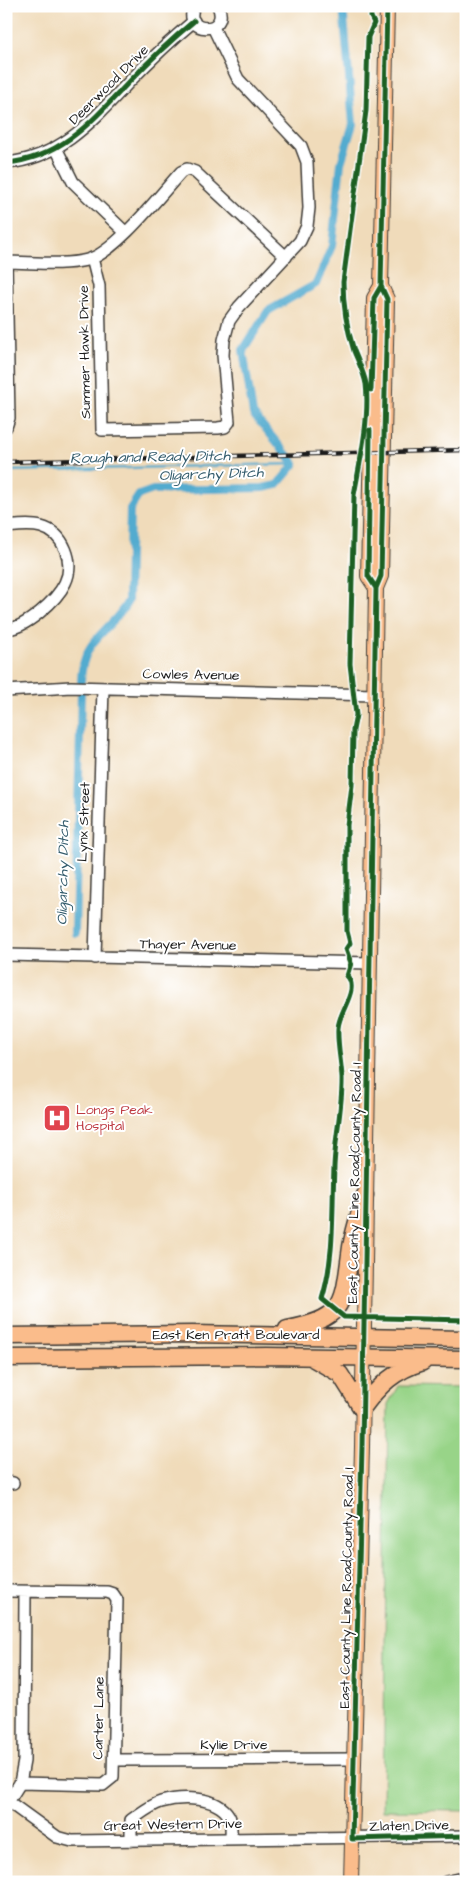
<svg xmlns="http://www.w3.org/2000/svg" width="472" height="1888" viewBox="0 0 472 1888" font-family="'Architects Daughter',sans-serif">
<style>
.green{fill:#98d488;stroke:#5a7852}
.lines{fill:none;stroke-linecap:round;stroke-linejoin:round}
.stream{stroke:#52abcf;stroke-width:2.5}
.canal{stroke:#52abcf;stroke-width:8}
.minor-casing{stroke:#3c3934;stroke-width:14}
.major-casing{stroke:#3c3934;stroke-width:16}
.highway-casing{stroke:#3c3934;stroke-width:19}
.minor{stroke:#fff;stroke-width:11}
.major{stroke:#fabc8b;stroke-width:14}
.highway{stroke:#fabc8b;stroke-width:16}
.rail-casing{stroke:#1c1c1c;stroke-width:4.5}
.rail{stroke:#fff;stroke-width:2.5;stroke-dasharray:8;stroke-linecap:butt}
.cycleway-casing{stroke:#fff;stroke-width:8}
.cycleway{stroke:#1b5e20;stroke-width:5}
.labels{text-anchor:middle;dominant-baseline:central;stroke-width:4;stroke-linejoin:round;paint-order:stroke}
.street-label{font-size:14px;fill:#1c1c1c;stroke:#fff}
.health-label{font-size:14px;fill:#be3a42;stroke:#fff;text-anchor:start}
.water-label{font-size:15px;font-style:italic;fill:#345c6d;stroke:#fff}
</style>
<rect width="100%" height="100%" fill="#fff"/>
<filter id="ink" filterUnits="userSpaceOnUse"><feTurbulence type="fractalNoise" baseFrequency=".02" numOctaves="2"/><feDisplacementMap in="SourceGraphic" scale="10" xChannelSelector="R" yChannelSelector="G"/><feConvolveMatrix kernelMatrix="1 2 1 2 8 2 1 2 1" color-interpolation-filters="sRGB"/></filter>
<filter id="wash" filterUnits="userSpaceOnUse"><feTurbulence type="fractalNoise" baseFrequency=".0096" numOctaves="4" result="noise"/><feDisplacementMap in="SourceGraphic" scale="20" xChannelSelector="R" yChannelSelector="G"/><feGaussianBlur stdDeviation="1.12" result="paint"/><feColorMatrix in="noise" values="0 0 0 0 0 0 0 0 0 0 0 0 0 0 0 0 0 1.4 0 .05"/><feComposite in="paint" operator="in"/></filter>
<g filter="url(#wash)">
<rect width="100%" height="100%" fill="#f0dbba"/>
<!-- green -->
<path class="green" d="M398 1386 466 1387V1811L383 1810 388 1404Z"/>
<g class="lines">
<!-- stream -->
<path class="stream" d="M6 471 295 464"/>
<!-- canal -->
<path class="canal" d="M81 681C82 637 110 634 128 601L130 509 139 495 153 490 263 488 277 485 295 464 253 414 243 350 268 311 316 284 332 246 341 163 353 124 343 6
M75 933 81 693"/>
</g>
</g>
<g filter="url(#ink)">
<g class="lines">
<!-- minor casing -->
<g class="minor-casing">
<path id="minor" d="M194 6C181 35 231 35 218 6
M56 148 73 182 125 232
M6 163C62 158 94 119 130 81 150 60 171 40 194 21
M92 258 99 286 102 430 218 428 225 427 229 422 223 355 224 340 229 321 239 307 300 241 307 226 309 208 307 162 301 146 238 79 213 27
M6 262C32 262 62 266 87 260 114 254 161 194 181 172L187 169 195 172 286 257
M6 427 9 418 6 262
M6 527C17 526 30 524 41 527 64 533 75 562 65 583 57 600 25 629 6 629
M6 691 71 687 374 695
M6 955 370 963
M95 958 103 688
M6 1482 13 1483
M6 1591 107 1592 113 1594 117 1600 113 1777 103 1785 20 1783
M114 1760 354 1759
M6 1800 57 1837 72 1841 466 1836
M8 1802 20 1783 24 1761 25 1592
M131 1841V1820C140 1814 151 1805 161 1802 181 1796 217 1796 229 1816 232 1821 231 1832 231 1839
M446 1882 459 1879 461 1882"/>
</g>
<!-- major casing -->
<g class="major-casing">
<path id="major" d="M376 588 368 576 374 298 381 286
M351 1882 362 1447 376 588 381 576 387 299 381 286 387 6"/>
</g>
<!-- highway casing -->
<g class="highway-casing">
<path id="highway" d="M287 1329C348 1318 343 1302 351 1247 354 1230 360 1212 365 1195
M6 1336 192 1334 466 1339
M6 1358 267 1356 466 1359
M314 1359 340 1374 362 1409C379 1385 395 1370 423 1362"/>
</g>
<!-- minor -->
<use href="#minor" class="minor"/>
<!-- major -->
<use href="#major" class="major"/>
<!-- highway -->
<use href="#highway" class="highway"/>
<!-- rail casing -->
<g class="rail-casing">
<path id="rail" d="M6 462 466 450"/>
</g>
<!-- rail -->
<use href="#rail" class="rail"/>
<!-- cycleway casing -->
<g class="cycleway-casing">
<path id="cycleway" d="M371 6V17L374 23 368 37 366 111 343 282C343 305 347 329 354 351 358 361 364 373 366 384 370 417 360 462 354 495L350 664 356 715 353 730 352 785 347 825V931L350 943 346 949 351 963 347 976C360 989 339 1011 338 1028 337 1044 341 1060 342 1077 343 1104 335 1138 334 1167 332 1211 335 1257 322 1299L344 1317 466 1320
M387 6 381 286 387 299 381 576 376 588 362 1447 352 1839 466 1836
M6 163C62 158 94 119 130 81 150 60 171 40 194 21
M371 390 374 298 381 286
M370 430 368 576 376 588"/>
</g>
<!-- cycleway -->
<use href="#cycleway" class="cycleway"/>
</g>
</g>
<!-- icons -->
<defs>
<g id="hospital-square" transform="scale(1.4375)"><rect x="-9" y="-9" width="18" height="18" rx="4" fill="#e0444e" stroke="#fff"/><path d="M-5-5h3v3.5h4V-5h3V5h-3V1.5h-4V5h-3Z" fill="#fff"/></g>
</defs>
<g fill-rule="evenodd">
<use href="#hospital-square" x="57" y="1118"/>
</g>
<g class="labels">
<!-- street labels -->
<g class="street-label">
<text transform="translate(109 85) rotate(-45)">Deerwood Drive</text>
<text transform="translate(85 352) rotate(-91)">Summer Hawk Drive</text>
<text transform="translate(191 675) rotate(1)">Cowles Avenue</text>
<text transform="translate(84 822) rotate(-88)">Lynx Street</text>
<text transform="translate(188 945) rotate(1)">Thayer Avenue</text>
<text transform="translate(355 1183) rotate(-89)">East County Line Road;County Road 1</text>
<text x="236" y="1335">East Ken Pratt Boulevard</text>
<text transform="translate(347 1588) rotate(-89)">East County Line Road;County Road 1</text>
<text transform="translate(99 1718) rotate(-89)">Carter Lane</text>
<text x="234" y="1745">Kylie Drive</text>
<text transform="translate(173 1825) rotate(-1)">Great Western Drive</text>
<text transform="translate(409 1826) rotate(-1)">Zlaten Drive</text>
</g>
<!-- health labels -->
<g class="health-label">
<text x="76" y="1110">Longs Peak<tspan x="76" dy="16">Hospital</tspan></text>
</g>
<!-- water labels -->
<g class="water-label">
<text transform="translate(150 457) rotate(-1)">Rough and Ready Ditch</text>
<text transform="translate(211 474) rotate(-2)">Oligarchy Ditch</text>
<text transform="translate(63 873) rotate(-89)">Oligarchy Ditch</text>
</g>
</g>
<!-- margin -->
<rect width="472" height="1888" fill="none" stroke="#fff" stroke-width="25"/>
</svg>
